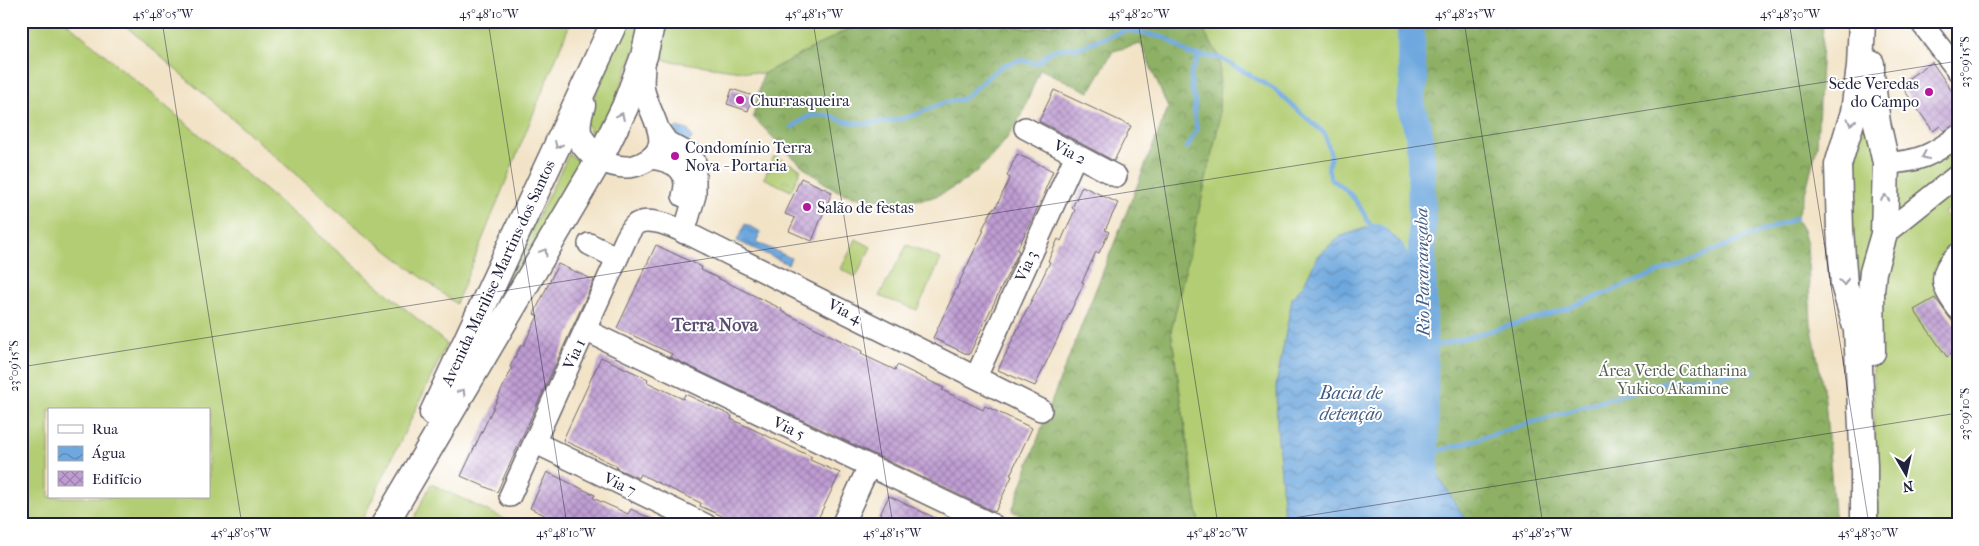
<svg xmlns="http://www.w3.org/2000/svg" width="1979" height="546" viewBox="0 0 1979 546" font-family="'IM FELL French Canon',serif">
<style>
.grass{fill:#b2cd73;stroke:#6a7857;fill-rule:evenodd}
.forest{fill:url(#forest-crowns);stroke:#586950}
.park{fill:url(#park-tufts);stroke:#6a7857}
.water{fill:url(#water-waves);stroke:#48658c}
.lines{fill:none;stroke-linecap:round;stroke-linejoin:round}
.stream{stroke:#6ea8de;stroke-width:4.5}
.river{stroke:#6ea8de;stroke-width:28}
.building{fill:url(#building-cross-hatch)}
.minor-casing{stroke:#6b666c;stroke-width:24}
.major-casing{stroke:#6b666c;stroke-width:29}
.minor{stroke:#fff;stroke-width:21}
.major{stroke:#fff;stroke-width:26}
.oneway{stroke:#9c9ca7}
.ticks{fill:none;stroke:#22223b;stroke-width:1;stroke-opacity:0.45}
.poi-dot{fill:#b5179e;stroke:#fff;stroke-width:2}
.labels{text-anchor:middle;dominant-baseline:central;stroke-width:4;stroke-linejoin:round;paint-order:stroke}
.poi-label{font-size:16px;fill:#22223b;stroke:#fff;text-anchor:start}
.street-label{font-size:16px;fill:#22223b;stroke:#fff}
.park-label{font-size:16px;fill:#545e4f;stroke:#fff}
.water-label{font-size:18px;font-style:italic;fill:#445e84;stroke:#fff}
.neighbourhood-label{font-size:18px;font-weight:bold;fill:#594d70;stroke:#fff}
.neatline{fill:none;stroke:#22223b;stroke-width:2}
.ticks-label{font-size:12px;text-anchor:middle;fill:#22223b}
</style>
<defs>
<pattern id="forest-crowns" width="20" height="18" patternUnits="userSpaceOnUse" patternTransform="scale(1.25)"><rect width="20" height="18" fill="#8db065"/><path d="M2 6a3 3 0 1 1 6 0M12 15a3 3 0 1 1 6 0" fill="none" stroke="#738f54"/></pattern>
<pattern id="park-tufts" width="24" height="20" patternUnits="userSpaceOnUse" patternTransform="scale(1.25)"><rect width="24" height="20" fill="#b2cd73"/><path d="M3 7l-1-3M5 7V3M7 7l1-3M15 17l-1-3M17 17v-4M19 17l1-3" fill="none" stroke="#99b064"/></pattern>
<pattern id="water-waves" width="16" height="10" patternUnits="userSpaceOnUse" patternTransform="scale(1.25)"><rect width="16" height="10" fill="#6ea8de"/><path d="M0 5q4-4 8 0t8 0" fill="none" stroke="#5a88b5"/></pattern>
<pattern id="building-cross-hatch" width="8" height="8" patternUnits="userSpaceOnUse" patternTransform="scale(1.25)"><rect width="8" height="8" fill="#bf9dd3"/><path d="M0 0l8 8M0 8l8-8" fill="none" stroke="#9b80ac"/></pattern>
</defs>
<rect width="100%" height="100%" fill="#fff"/>
<filter id="ink" filterUnits="userSpaceOnUse"><feTurbulence type="fractalNoise" baseFrequency=".02" numOctaves="2"/><feDisplacementMap in="SourceGraphic" scale="10" xChannelSelector="R" yChannelSelector="G"/><feConvolveMatrix kernelMatrix="1 2 1 2 8 2 1 2 1" color-interpolation-filters="sRGB"/></filter>
<filter id="wash" filterUnits="userSpaceOnUse"><feTurbulence type="fractalNoise" baseFrequency=".0096" numOctaves="4" result="noise"/><feDisplacementMap in="SourceGraphic" scale="20" xChannelSelector="R" yChannelSelector="G"/><feGaussianBlur stdDeviation="1.12" result="paint"/><feColorMatrix in="noise" values="0 0 0 0 0 0 0 0 0 0 0 0 0 0 0 0 0 1.4 0 .05"/><feComposite in="paint" operator="in"/></filter>
<g filter="url(#wash)">
<rect width="100%" height="100%" fill="#f2e3c6"/>
<!-- grass -->
<path class="grass" d="M21 21H65L447 344 360 525H30L21 517ZM49 410H209V497H49Z
M120 21H571L456 304 348 220Z
M623 21H646L598 145 585 122Z
M653 21H864L763 74 663 60Z
M989 21H1075L1029 29Z
M1196 21H1411V58L1414 82 1410 104 1419 132 1421 161 1426 525H1199L1171 331 1219 123 1201 26Z
M1864 93 1887 163 1958 136V202L1944 212 1958 231V254L1945 291 1935 298 1948 356 1958 349V525H1877L1872 329 1845 288 1854 112Z
M569 154 582 164 507 285 504 284Z
M856 239 871 247 856 277 841 269Z
M907 245 941 259 917 310 879 296Z
M431 484 517 525H411Z"/>
<!-- forest -->
<path class="forest" d="M864 21H989L1029 29 1075 21H1196L1201 26 1220 58 1219 123 1171 331 1199 525H1038L1012 511 1051 402 1168 108 1141 44 1113 51 1089 92 1040 69C1034 83 1029 98 1023 112 1005 148 969 186 930 198 918 201 904 200 892 200 872 199 854 199 836 190 805 173 779 143 753 117L763 74Z
M1410 21H1823L1817 146 1806 190 1796 218 1803 230 1807 244 1811 323 1825 399 1835 525H1427L1421 161 1419 132 1410 104 1414 82 1411 58Z"/>
<!-- park -->
<path class="park" d="M774 156 801 169 791 191 764 178Z"/>
<!-- water -->
<path class="water" d="M677 127 688 130 692 138 690 141 686 143 678 139 672 131Z
M745 224 761 232 756 242 791 258 788 264 737 241Z
M1371 226 1383 227 1400 242 1409 262 1425 308 1426 455 1458 508 1471 525H1284L1282 486 1277 429 1276 386 1292 298 1304 284 1317 257 1339 237Z"/>
<g class="lines">
<!-- stream -->
<path class="stream" d="M792 127 809 116 827 115 844 121 862 124 891 121 912 116 946 102 963 99 1001 66 1021 60 1034 63 1040 61 1049 52 1057 49 1082 47 1092 42 1128 30 1166 38 1189 54 1220 58 1274 89 1325 134 1331 156 1328 168 1331 179C1353 193 1358 203 1371 226L1381 227 1384 229
M1187 148 1197 129 1194 115 1195 101 1191 86V73L1199 56
M1401 245 1409 262
M1413 275 1425 308
M1425 349 1558 312 1796 218
M1426 455 1664 382 1754 371"/>
<!-- river -->
<path class="river" d="M1411 21V58L1414 82 1410 104 1419 132 1421 161 1426 525"/>
</g>
<g id="blocks">
<!-- building -->
<path class="building" d="M1932 62 1958 100V124L1944 131 1940 126 1933 131 1900 84Z
M732 89 753 96 748 111 727 104Z
M1054 90 1131 126 1114 161 1039 121Z
M1017 154 1053 171 1032 221H1031L1017 250 1019 251 969 355 933 338 984 230H982L993 208 995 209 1010 178 1007 176Z
M801 178 832 192 812 241 789 231 795 218 785 214Z
M1082 186 1118 203 1105 230 1109 232 1099 253 1096 252 1082 282 1084 283 1035 386 998 370 1050 262 1048 261 1058 239 1061 241 1075 210 1072 208Z
M656 245 702 267 701 270 782 309 781 311 862 351 861 354 895 370 897 365 944 388 942 390 983 410 985 406 1032 428 1010 475 1012 476 995 512 670 357 672 354 617 328Z
M558 264 594 280 497 492 461 476 512 368 510 367 521 345 523 346 538 316 534 314Z
M1935 298 1958 329V349L1947 357 1914 310Z
M601 357 648 379 647 382 683 399 685 394 732 416 731 419 812 457 810 460 840 473 815 525H742L700 506 701 503 671 489 640 474 638 478 616 468 617 466 563 440Z
M547 472 595 495 593 498 628 514 631 509 663 525H565L530 508Z
M889 496 910 506 950 525H875Z"/>
</g>
</g>
<g filter="url(#ink)">
<use href="#blocks" fill-opacity="0" stroke="#6b666c" stroke-width="1"/>
<g class="lines">
<!-- minor casing -->
<g class="minor-casing">
<path id="minor" d="M1920 21 1958 71
M1025 128 1116 176
M658 129 667 142 691 155 695 162V195L684 233
M651 158C674 161 691 170 683 196
M599 160C612 166 627 170 640 164 678 148 651 119 644 91 642 83 644 73 644 64
M1886 163C1919 162 1932 155 1958 136
M1884 234 1958 175
M589 244 617 258
M1958 254C1935 275 1943 288 1958 309
M585 330 993 525
M976 377 1076 155
M534 442 706 525
M510 496 625 241C628 235 631 228 636 224 655 213 693 237 711 245L1041 410
M842 525 869 466"/>
</g>
<!-- major casing -->
<g class="major-casing">
<path id="major" d="M1862 21 1860 67 1854 112 1838 165 1840 229 1844 285 1857 330 1864 465V525
M1871 64V75L1877 123 1886 163 1884 234 1873 272 1871 291 1872 352
M582 105C572 134 579 140 599 160
M433 413 615 21
M384 525 599 160 625 107 644 56 652 21"/>
</g>
<!-- minor -->
<use href="#minor" class="minor"/>
<!-- major -->
<use href="#major" class="major"/>
</g>
<!-- one-way arrows -->
<defs><path id="oneway-chevron" d="M-2-3.5L2.5 0L-2 3.5" fill="none" stroke-width="1.6" stroke-linecap="round" stroke-linejoin="round" transform="scale(1.25)"/></defs>
<g class="oneway">
<use href="#oneway-chevron" transform="translate(621 116) rotate(-64)"/>
<use href="#oneway-chevron" transform="translate(1851 122) rotate(106)"/>
<use href="#oneway-chevron" transform="translate(558 145) rotate(115)"/>
<use href="#oneway-chevron" transform="translate(1925 156) rotate(156)"/>
<use href="#oneway-chevron" transform="translate(1885 198) rotate(-88)"/>
<use href="#oneway-chevron" transform="translate(544 252) rotate(-59)"/>
<use href="#oneway-chevron" transform="translate(1844 282) rotate(82)"/>
<use href="#oneway-chevron" transform="translate(462 392) rotate(-59)"/>
</g>
</g>
<!-- ticks -->
<path class="ticks" d="M162 21 242 525M488 21 567 525M813 21 893 525M1138 21 1218 525M1464 21 1543 525M1789 21 1869 525M21 367 1958 61M1249 525 1958 413"/>
<!-- markers -->
<g class="poi-dot">
<circle cx="1929" cy="92" r="5"/>
<circle cx="740" cy="100" r="5"/>
<circle cx="675" cy="156" r="5"/>
<circle cx="807" cy="207" r="5"/>
</g>
<g class="labels">
<!-- poi labels -->
<g class="poi-label">
<text x="1919" y="83" text-anchor="end">Sede Veredas<tspan x="1919" dy="18">do Campo</tspan></text>
<text x="750" y="100">Churrasqueira</text>
<text x="685" y="147">Condomínio Terra<tspan x="685" dy="18">Nova - Portaria</tspan></text>
<text x="817" y="207">Salão de festas</text>
</g>
<!-- street labels -->
<g class="street-label">
<text transform="translate(1070 152) rotate(28)">Via 2</text>
<text transform="translate(1026 266) rotate(-66)">Via 3</text>
<text transform="translate(498 273) rotate(-65)">Avenida Marilise Martins dos Santos</text>
<text transform="translate(845 311) rotate(27)">Via 4</text>
<text transform="translate(574 354) rotate(-65)">Via 1</text>
<text transform="translate(789 428) rotate(26)">Via 5</text>
<text transform="translate(620 484) rotate(26)">Via 7</text>
</g>
<!-- park labels -->
<g class="park-label">
<text x="1673" y="370">Área Verde Catharina<tspan x="1673" dy="18">Yukico Akamine</tspan></text>
</g>
<!-- water labels -->
<g class="water-label">
<text transform="translate(1423 272) rotate(-91)">Rio Pararangaba</text>
<text x="1351" y="393">Bacia de<tspan x="1351" dy="21">detenção</tspan></text>
</g>
<!-- neighbourhood labels -->
<g class="neighbourhood-label">
<text x="715" y="325">Terra Nova</text>
</g>
</g>
<!-- margin -->
<rect width="1979" height="546" fill="none" stroke="#fff" stroke-width="55"/>
<!-- legend -->
<rect x="48" y="408" width="162" height="90" fill="#ffffff" stroke="#a7a7b1"/>
<rect x="58" y="425" width="25" height="8" fill="#ffffff" stroke="#a7a7b1"/>
<text x="92" y="434" font-size="15" fill="#22223b">Rua</text>
<rect x="58" y="446" width="25" height="15" fill="url(#water-waves)" stroke="#a7a7b1"/>
<text x="92" y="458" font-size="15" fill="#22223b">Água</text>
<rect x="58" y="471" width="25" height="15" fill="url(#building-cross-hatch)" stroke="#a7a7b1"/>
<text x="92" y="484" font-size="15" fill="#22223b">Edifício</text>
<!-- north arrow -->
<g transform="translate(1906 474) rotate(171)" stroke="#ffffff" stroke-width="4" paint-order="stroke">
<path d="M0-4L9 19L0 12L-9 19Z" fill="#22223b"/>
<text y="-8" font-size="14" font-weight="bold" text-anchor="middle" fill="#22223b">N</text>
</g>
<rect x="28" y="28" width="1924" height="490" class="neatline"/>
<g class="ticks-label">
<text x="163" y="18">45°48'05"W</text>
<text x="489" y="18">45°48'10"W</text>
<text x="814" y="18">45°48'15"W</text>
<text x="1139" y="18">45°48'20"W</text>
<text x="1465" y="18">45°48'25"W</text>
<text x="1790" y="18">45°48'30"W</text>
<text transform="translate(1965 62) rotate(-90)" y="4">23°09'15"S</text>
<text transform="translate(14 366) rotate(-90)" y="4">23°09'15"S</text>
<text transform="translate(1965 414) rotate(-90)" y="4">23°09'10"S</text>
<text x="241" y="537">45°48'05"W</text>
<text x="566" y="537">45°48'10"W</text>
<text x="892" y="537">45°48'15"W</text>
<text x="1217" y="537">45°48'20"W</text>
<text x="1542" y="537">45°48'25"W</text>
<text x="1868" y="537">45°48'30"W</text>
</g>
</svg>
